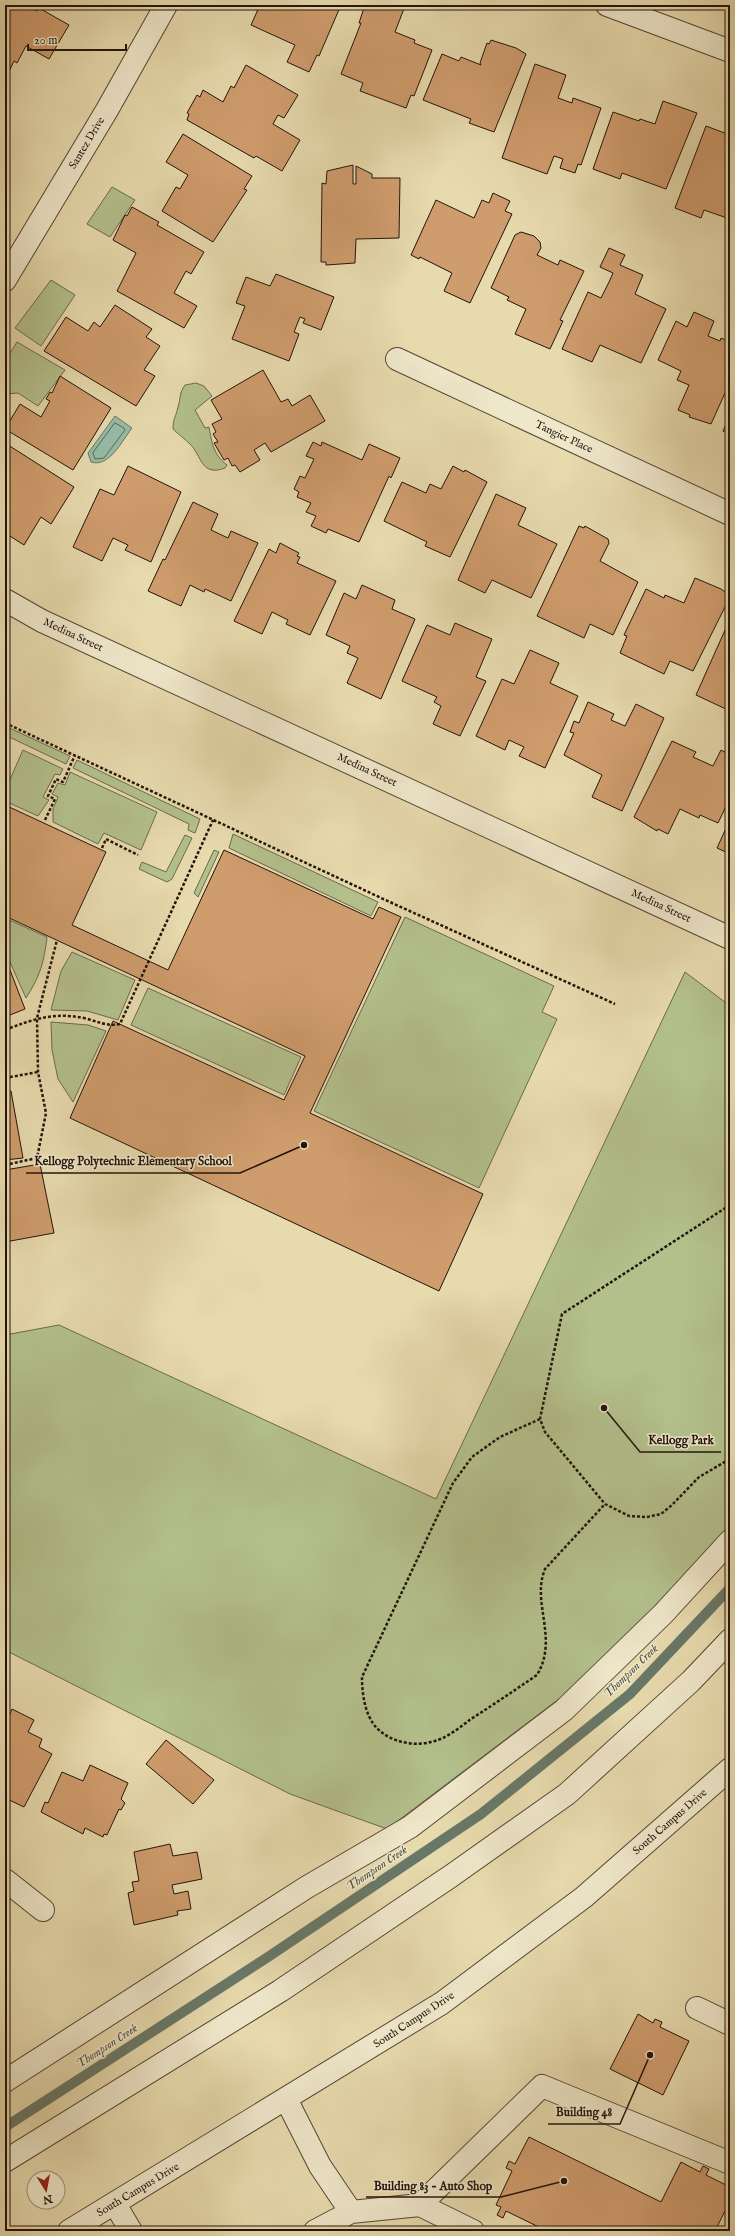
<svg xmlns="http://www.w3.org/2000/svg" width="735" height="2236" viewBox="0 0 735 2236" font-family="'IM FELL English',serif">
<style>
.green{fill:#b3c08c;stroke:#6a6a4c}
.water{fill:#97bba6;stroke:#687868}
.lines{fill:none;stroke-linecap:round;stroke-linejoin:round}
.shore{stroke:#5c6858;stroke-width:1}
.stream{stroke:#687868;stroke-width:10}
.building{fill:#cf9c6d;stroke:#22140b}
.minor-casing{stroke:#534634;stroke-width:24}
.path{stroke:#22140b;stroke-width:2.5;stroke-dasharray:3 2;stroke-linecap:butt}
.minor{stroke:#efe7ca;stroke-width:22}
.labels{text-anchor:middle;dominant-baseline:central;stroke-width:3;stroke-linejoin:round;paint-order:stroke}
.street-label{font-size:11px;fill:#22140b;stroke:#efe7ca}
.water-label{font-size:12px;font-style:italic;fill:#4b4e41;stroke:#efe7ca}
.leader{fill:none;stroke:#22140b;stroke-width:1.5}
.callout-dot{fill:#22140b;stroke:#efe7ca;stroke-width:1.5}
.callout-label{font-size:12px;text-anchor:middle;font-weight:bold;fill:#22140b;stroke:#efe7ca;stroke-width:3;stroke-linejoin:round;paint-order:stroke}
</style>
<rect width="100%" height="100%" fill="#e7daad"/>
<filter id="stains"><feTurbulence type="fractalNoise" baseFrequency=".005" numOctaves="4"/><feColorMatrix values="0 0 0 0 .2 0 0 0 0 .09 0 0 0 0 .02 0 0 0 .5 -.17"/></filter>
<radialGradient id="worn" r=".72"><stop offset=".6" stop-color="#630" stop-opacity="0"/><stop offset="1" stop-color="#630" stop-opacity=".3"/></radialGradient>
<!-- green -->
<path class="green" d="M112 187 135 200 110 237 87 224Z
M51 280 75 295 41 346 15 328Z
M17 342 65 370 38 406 18 393 5 394V361Z
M196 383 204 386 212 396 195 410 205 428 209 427C212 443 213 454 227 465L225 468C201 477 202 456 190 444 185 439 179 435 173 429 173 418 176 417 178 407 181 398 179 393 185 385Z
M5 726 70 756 66 764 5 735Z
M23 750 63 769 60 775 55 774 43 797 49 800 38 816 5 801V783L8 784Z
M77 760 200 819 195 833 188 830 189 824 73 768Z
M70 772 157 812 141 850 104 833 98 844 53 822V809L58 797 52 794 58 783 65 785Z
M233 834 378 902 371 916 229 848Z
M185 835 192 838 172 879 167 882 139 869 142 862 166 872Z
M214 850 219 852 198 897 194 893Z
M405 917 554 986 542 1012 557 1019 479 1188 314 1111Z
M5 918 47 937C44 963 40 976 26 998L5 951Z
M72 952 135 980 118 1020 87 1011 51 1010 61 971Z
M685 972 730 1006V1527L714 1546 584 1680 387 1829 290 1794 5 1650V1335L59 1325 436 1499Z
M148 988 301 1057 284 1095 131 1025Z
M51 1022 88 1025 106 1031 73 1102 58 1079 52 1050Z"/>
<!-- water -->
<path class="water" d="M115 416 132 428C122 441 109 468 91 462L88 453Z"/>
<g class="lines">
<!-- shore -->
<path class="shore" d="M115 423 124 428 125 430 104 458 95 459 93 453Z"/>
<!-- stream -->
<path class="stream" d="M5 2127 268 1957 481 1814 630 1694 730 1588"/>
</g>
<!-- building -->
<path class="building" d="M5 5H26L37 11 39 8 69 25 49 59 26 46 17 63 14 61 6 78Z
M260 5H341L319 56 317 55 309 72 287 62 295 45 251 25Z
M365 5 405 6 395 32 415 40 414 43 432 50 414 96 411 95 406 108 360 91 363 83 341 74 361 23H359Z
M491 40 516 48 526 54 494 132 469 123 471 119 423 100 442 54 459 61 461 57 481 65 480 63 487 43 489 44Z
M535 64 566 75 558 98 572 103 573 98 601 108 581 165 578 164 575 173 560 168 563 159 554 156 547 174 502 158Z
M246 65 298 95 284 118 278 115 273 124 300 140 282 171 256 156 254 158 187 120 189 114 187 113 197 95 200 97 203 90 223 102 231 86 234 88Z
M663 101 697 113 666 189 622 173 620 179 593 169 613 112 639 121 640 119 655 124Z
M706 126 730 135V145L725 159 730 161V219L704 210 701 218 675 208Z
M183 134 252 176 244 189 247 190 213 242 162 211 176 187 180 189 188 175 166 162Z
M353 165V184H356V166L372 174V178H400L399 238 356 239 355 263 326 265V262H321L322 183 326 184 327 171Z
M493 193 510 201 505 211 512 214 470 303 444 291 452 273 420 257 419 259 411 255 436 200 474 218 482 200 489 203Z
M132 207 159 222 157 225 204 252 191 274 186 271 174 293 197 306 184 328 117 291 136 253 113 240 125 215 127 216Z
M521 232 534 236 540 242 541 248 537 255 558 265 560 260 584 271 560 320 563 321 550 349 515 334 526 309 507 300 509 297 491 288 515 235Z
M609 248 625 255 620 265 643 275 635 294 666 309 641 363 600 345 592 362 562 349 588 292 601 298 609 282 613 273 600 267Z
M276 274 334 297 321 330 303 323 305 319 300 317 294 332 299 334 289 361 232 339 245 306 236 303 246 277 270 286Z
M115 305 152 329 146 337 160 346 144 370 155 376 136 406 44 351 66 317 88 331 94 322 100 327Z
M694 312 714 321 708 336 720 341 721 338 730 342V382L711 424 689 417 690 415 678 410 689 385 677 380 681 371 658 360 676 321 687 327Z
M263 370 281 402 288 399 292 406 310 395 325 421 271 452 265 443 254 450 260 460 240 472 235 465 232 466 228 458 224 460 214 443 218 442 213 434 216 432 212 424 222 419 211 400Z
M60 376 111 408 73 470 5 429 20 404 41 417 50 401 46 399 50 392 52 393Z
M730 416V435L723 431Z
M313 442 321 446 322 442 362 460 369 444 400 458 391 478 389 476 359 542 328 529 326 533 311 526 316 516 306 512 311 503 297 497 299 492 294 489 300 476 305 478 314 459 306 456Z
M5 443 74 487 51 524 41 517 24 545 5 533Z
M128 466 181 492 151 562 125 550 128 545 113 538 102 561 73 547 100 489 114 495Z
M453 466 464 472 465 470 487 482 450 557 425 546 427 542 384 521 402 482 426 493 430 484 441 489Z
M496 494 526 508 518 525 557 544 531 598 492 580 485 593 458 580Z
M193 502 218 514 211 530 228 538 231 531 258 543 231 601 205 589 204 592 190 585 181 606 148 591 163 559 165 560Z
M579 526 584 528 585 526 608 539 609 543 600 561 638 582 613 635 590 624 584 638 537 616Z
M280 543 299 553 297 556 300 557 297 563 336 581 310 635 286 624 288 620 272 612 262 634 234 621 269 549 276 553Z
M695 578 721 589 730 595V597L693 671 670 661 664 674 620 653 627 636 624 635 646 589 664 598 665 595 684 603Z
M362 585 395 600 392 609 415 619 381 699 347 683 358 658 347 653 350 646 326 635 344 593 356 599Z
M730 619V711L696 695Z
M455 623 492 639 476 677 486 681 460 736 433 724 441 706 434 702 437 697 402 681 427 625 450 635Z
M530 650 559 663 550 683 578 696 545 768 519 756 524 747 509 740 505 750 476 736 502 679 514 684Z
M588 702 614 714 611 720 625 726 636 704 664 718 622 811 592 797 602 775 564 755 574 733 570 732 574 721 579 723Z
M672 741 696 752 693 757 713 766 721 750 730 755V798L718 823 700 815 699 818 680 809 668 834 658 829 657 831 634 817Z
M5 805 106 852 72 925 168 970 224 850 373 919 379 907 401 917 310 1113 483 1194 439 1291 70 1118 113 1021 284 1100 305 1056 5 916Z
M727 826H730V854L717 848Z
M5 957 25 1009 5 1017Z
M11 1091 23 1158 5 1160V1092Z
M40 1164 54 1233 5 1242V1170Z
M12 1709 34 1720 28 1732 42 1739 39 1747 52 1754 24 1807 5 1798V1775L7 1770 5 1769V1714L9 1716Z
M166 1740 214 1780 193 1804 146 1764Z
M90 1765 128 1783 121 1799 125 1803 121 1810 119 1809 107 1835 104 1834 103 1837 85 1828 83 1834 41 1812 45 1802 48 1803 62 1772 83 1781Z
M170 1844 173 1856 197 1852 202 1879 172 1885 174 1894 188 1891 191 1909 177 1911 178 1915 134 1925 128 1893 134 1891 132 1882 139 1881 134 1852Z
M638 2014 653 2023 655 2019 662 2022 660 2027 689 2041 663 2095 610 2069Z
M529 2137 661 2202 681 2162 700 2172 703 2166 709 2169 706 2175 730 2187V2201L715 2231H547L506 2211 503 2218 497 2215 501 2207 496 2205 512 2171 506 2168 509 2161 515 2164Z"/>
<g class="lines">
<!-- minor casing -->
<g class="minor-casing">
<path id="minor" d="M607 5 730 51
M5 280 107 110 166 5
M397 359 730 514
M5 600 42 621 730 938
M5 1880 43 1910
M697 2008 730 2024
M5 2081 307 1887 410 1827 564 1710 663 1614 730 1541
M286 2099 320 2166 351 2212
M5 2161 280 1991 451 1876 567 1794 691 1681 730 1640
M115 2204 131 2231
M420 2205 542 2086 730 2163
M69 2231 442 2003 584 1897 730 1769
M315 2231 351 2212 420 2205 473 2231"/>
</g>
<!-- path -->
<path class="path" d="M5 723 392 903 615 1004
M45 820 55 799 48 796 56 779 63 782 75 755
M102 848 106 839 138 855
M5 1030C33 1019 54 1012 84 1018 97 1021 107 1027 120 1024L213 820
M5 1078 38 1072
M5 1165 37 1158 46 1113 38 1072 37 1018 57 940
M730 1205 562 1314 540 1419 545 1432 605 1504 629 1516 647 1517 661 1514 672 1505 699 1477 730 1459
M540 1419 500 1437 472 1457 453 1483 362 1677C362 1697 366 1723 384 1734 397 1743 416 1746 431 1742 446 1739 459 1728 471 1719 493 1705 515 1690 537 1675 559 1638 531 1603 545 1569L605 1504"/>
<!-- minor -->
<use href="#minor" class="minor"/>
</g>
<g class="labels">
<!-- street labels -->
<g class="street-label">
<text transform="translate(87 143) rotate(-59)">Santez Drive</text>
<text transform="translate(564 437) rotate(25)">Tangier Place</text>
<text transform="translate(73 635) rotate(25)">Medina Street</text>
<text transform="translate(367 770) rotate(25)">Medina Street</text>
<text transform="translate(661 906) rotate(25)">Medina Street</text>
<text transform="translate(670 1822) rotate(-41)">South Campus Drive</text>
<text transform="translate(414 2020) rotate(-33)">South Campus Drive</text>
<text transform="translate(138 2190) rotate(-31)">South Campus Drive</text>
</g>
<!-- water labels -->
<g class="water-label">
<text transform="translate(631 1671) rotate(-44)">Thompson Creek</text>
<text transform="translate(377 1868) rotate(-34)">Thompson Creek</text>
<text transform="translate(107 2046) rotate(-33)">Thompson Creek</text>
</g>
</g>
<!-- callouts -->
<path class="leader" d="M304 1145L240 1173H26M604 1408L640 1452H721M650 2055L620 2124H548M564 2181L501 2197H366"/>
<g class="callout-dot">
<circle cx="304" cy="1145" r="4"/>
<circle cx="604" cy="1408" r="4"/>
<circle cx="650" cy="2055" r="4"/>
<circle cx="564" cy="2181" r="4"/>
</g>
<g class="callout-label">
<text x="133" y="1165">Kellogg Polytechnic Elementary School</text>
<text x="681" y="1444">Kellogg Park</text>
<text x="584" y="2116">Building 48</text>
<text x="433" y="2190">Building 83 - Auto Shop</text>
</g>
<!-- margin -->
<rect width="735" height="2236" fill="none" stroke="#e7daad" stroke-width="20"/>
<rect x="6" y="6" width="723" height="2224" fill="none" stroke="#22140b" stroke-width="2"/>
<rect x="10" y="10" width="715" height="2216" fill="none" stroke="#22140b"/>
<!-- north arrow -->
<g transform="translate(46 2190) rotate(169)"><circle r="19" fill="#efe7ca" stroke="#9d937e"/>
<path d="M0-3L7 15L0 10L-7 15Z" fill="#8f2418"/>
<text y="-6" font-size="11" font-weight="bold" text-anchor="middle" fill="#22140b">N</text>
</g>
<!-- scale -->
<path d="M28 44v6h98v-6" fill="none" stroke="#22140b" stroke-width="2"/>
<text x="34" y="44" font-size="12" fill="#22140b" stroke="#efe7ca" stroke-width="3" paint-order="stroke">20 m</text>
<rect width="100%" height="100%" filter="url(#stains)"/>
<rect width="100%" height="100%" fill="url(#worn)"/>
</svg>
